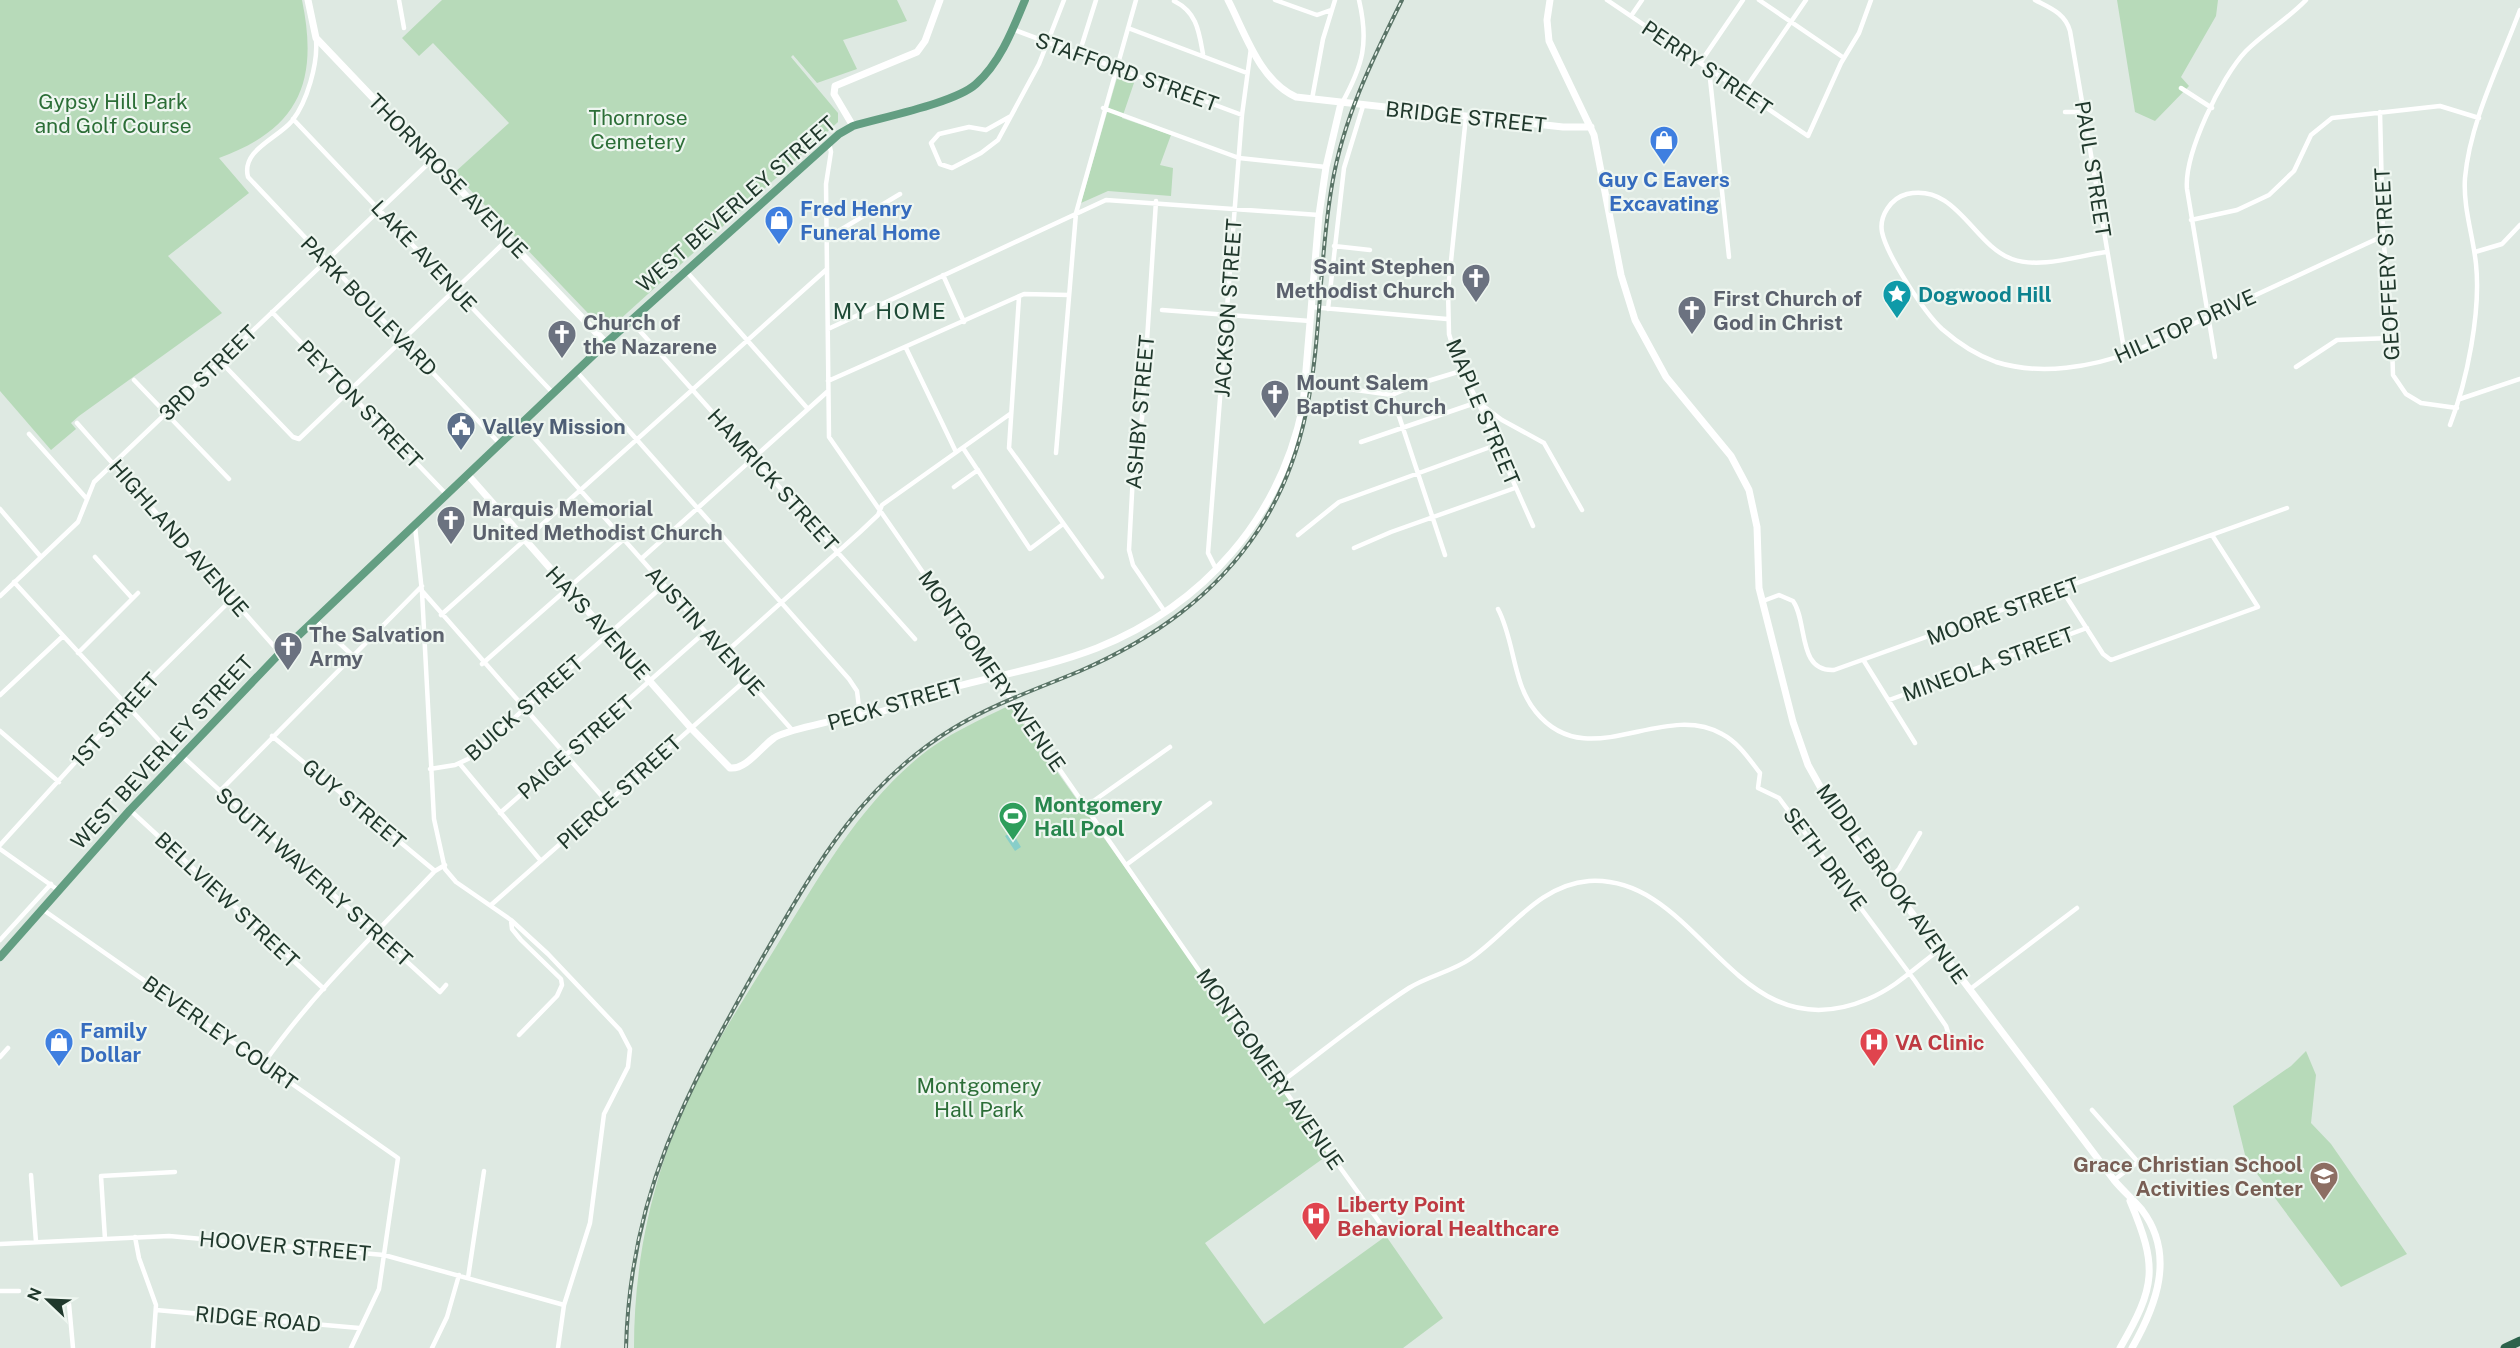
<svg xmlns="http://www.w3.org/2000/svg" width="2520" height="1348" viewBox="0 0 2520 1348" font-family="'Public Sans',sans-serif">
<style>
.green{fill:#b7dab9}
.water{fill:#87cec9}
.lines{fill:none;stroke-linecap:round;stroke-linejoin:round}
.street{stroke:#fff;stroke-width:4.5}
.secondary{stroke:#fff;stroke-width:7}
.primary{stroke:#639e82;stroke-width:8}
.highway{stroke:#2d634c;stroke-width:9}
.rail-casing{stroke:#5a7467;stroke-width:4}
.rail{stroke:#eef6f0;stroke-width:1.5;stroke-dasharray:4.5;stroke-linecap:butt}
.labels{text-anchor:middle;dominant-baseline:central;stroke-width:4.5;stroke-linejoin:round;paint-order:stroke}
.street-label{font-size:21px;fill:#20382c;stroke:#eef6f0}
.park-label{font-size:21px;fill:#2c6e37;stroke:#eef6f0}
.shop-label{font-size:21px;font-weight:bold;fill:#366cbe;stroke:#eef6f0;text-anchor:start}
.worship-label{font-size:21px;font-weight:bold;fill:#5b616d;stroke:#eef6f0;text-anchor:start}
.culture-label{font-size:21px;font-weight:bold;fill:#0d838f;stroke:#eef6f0;text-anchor:start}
.service-label{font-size:21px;font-weight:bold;fill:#4e5e75;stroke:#eef6f0;text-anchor:start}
.leisure-label{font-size:21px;font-weight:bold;fill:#27864d;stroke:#eef6f0;text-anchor:start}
.health-label{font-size:21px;font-weight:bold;fill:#be3a42;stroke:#eef6f0;text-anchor:start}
.education-label{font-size:21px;font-weight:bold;fill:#785e54;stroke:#eef6f0;text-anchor:end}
.neighbourhood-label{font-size:22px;letter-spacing:1.5px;fill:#1d4935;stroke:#eef6f0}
</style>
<rect width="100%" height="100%" fill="#dee9e2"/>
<!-- green -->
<path class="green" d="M0 0H302C319 82 299 129 219 158L249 193 168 256 222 313 79 416 71 423 76 429 51 450 0 391Z
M442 0H897L907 21 843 40 857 69 817 83 793 55 791 57 838 113V122L606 332 454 173 509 123 433 43 419 56 402 38Z
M2117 0H2218L2216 16 2181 77 2189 86 2155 121 2135 112Z
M1119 71 1136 77 1122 118 1171 135 1160 165 1173 168 1171 196 1108 191 1081 203Z
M1010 705 1328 1155 1205 1243 1264 1324 1386 1236 1443 1318 1403 1348H634C634 1250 657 1156 703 1069 727 1024 756 980 782 937 822 872 860 806 919 757 945 735 980 720 1010 705Z
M2306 1051 2316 1075 2311 1123 2331 1144 2407 1254 2341 1287 2246 1159 2233 1106 2291 1066Z"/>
<!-- water -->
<path class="water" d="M1012 832 1021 847 1015 851 1005 836Z"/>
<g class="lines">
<!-- street -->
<path class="street" d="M399 0 404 28
M1275 0 1317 15 1331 10
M1607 0 1808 136 1841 63 1859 33 1871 0
M1759 0 1844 58
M2035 0C2050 8 2065 13 2070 31L2125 355
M1174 1C1197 12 1199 32 1203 54
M1631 16 1642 0
M1128 28 1247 73
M1012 29 1242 115
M316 40C318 64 307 102 292 121 277 139 241 150 248 177L500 444
M1079 54 1096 0
M1700 63 1743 0
M1709 69 1729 257
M2181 88 2212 108
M1743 92 1806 0
M1312 99 1323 39 1335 0
M1342 103C1363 65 1369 43 1359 0
M1103 108 1239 158 1326 167
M2065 112H2083
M2380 112 2383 236 2391 313 2393 375 2406 394 2421 403 2457 408
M1011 116 986 130 969 127 939 134 931 143 940 164 952 168 981 153 998 140 1039 64 1064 0
M1466 116 1448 290 1449 334 1457 361 1478 402 1533 526
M293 119 553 393
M829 143 831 152 826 184 829 437 1216 995 1388 1234
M1156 201 1142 418 1134 456 1129 550 1133 565 1165 612
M2191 220 2237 210 2269 195 2294 171 2311 135 2332 118 2440 106 2479 118
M827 238 900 194
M1334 246 1370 250
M2106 252C2077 256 2040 269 2012 259 1973 245 1957 183 1907 194 1891 198 1879 216 1882 232 1887 256 1924 312 1942 329 1958 343 1976 355 1996 362 2041 376 2092 367 2135 351L2383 236
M2475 252 2502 244 2520 225
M686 271 808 409
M943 275 964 322
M1019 297 1009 448 1102 577
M1311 307 1447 319
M1328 309 1344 168 1363 106
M1162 310 1310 321
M272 312 447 495
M631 321 915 639
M828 329 1106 200 1319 215
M906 348 956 452
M2215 357 2187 189C2184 154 2221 77 2246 51 2265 32 2288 19 2306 0
M220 361 293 437 299 439 508 239
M2296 367 2337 340 2392 338
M576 371 849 679 857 691 860 715
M134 380 229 479
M828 381 1024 294 1069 295
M1306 383 1392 395 1418 384 1461 371
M1392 395 1445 555
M2460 399 2520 379
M77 423 280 653
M521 423 793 731
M2450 425C2467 381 2481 312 2476 264 2473 235 2463 208 2465 178 2470 121 2500 64 2520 10
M29 434 87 499
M1361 442 1478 402 1502 420 1544 443 1582 510
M963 448 1030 549 1063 524
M1056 453 1076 213 1136 0
M954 487 978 470
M0 509 41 557
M415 526 422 592 434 819 445 869 456 882 511 920 548 954 620 1030 630 1049 628 1067 604 1114 590 1223 564 1305 558 1348
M1298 535 1339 502 1496 445
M1354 548 1391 532 1515 488
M95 557 132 598
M641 559 827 392
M1216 569 1208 553 1242 115 1251 48
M14 582 177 760
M2062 590 2103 654 2111 660 2258 607 2212 535
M423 592 607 802
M0 596 78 522 94 482 432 160
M1763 601 1779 595 1793 601C1808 622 1797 672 1834 670L2287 508
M1498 609C1515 641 1512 683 1536 712 1588 776 1662 700 1722 734 1739 743 1749 759 1760 773L1758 788 1779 798 1915 981 1946 1026 1952 1045
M441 615 827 269
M315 620 352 655
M78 653 138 593
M725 653 860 532 878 515 882 505 1010 414
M1864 661 1915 743
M482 664 624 539
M0 695 63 636
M1889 700 2087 628
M0 731 59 782
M272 736 435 871
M181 755 440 992 446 985
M460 764 541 861
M430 769 455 765 468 759 664 585
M220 791 422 586
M1085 807 1170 747
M130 810 324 989
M500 813 705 632
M0 845 150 680 233 598
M0 849 58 890
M1126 865 1210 803
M1887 881 1899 869 1920 833
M491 905 747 679
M42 909 398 1158 379 1289 351 1348
M511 920 512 929 521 940 561 979 562 985 557 996 519 1035
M0 940 51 884
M1969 990 2077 908
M0 1057 8 1048
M264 1063C313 993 376 933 435 871L445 865
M1280 1083C1323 1051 1364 1017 1409 988 1428 976 1451 972 1470 959 1509 932 1538 885 1589 881 1701 874 1734 1056 1868 999 1895 988 1916 967 1939 950
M2092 1110 2138 1162 2114 1180
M31 1175 36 1242
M135 1237 139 1258 156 1305 153 1348
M105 1239 101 1176 175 1172
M0 1244 169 1236 384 1255 564 1305
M468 1278 484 1171
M0 1291H19
M69 1304 73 1348
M156 1310 359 1328
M432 1348 447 1317 459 1275"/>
<!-- secondary -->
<path class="secondary" d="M308 0 316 38 606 343
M1228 0C1245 33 1260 81 1296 97L1563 127H1591
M1550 0 1547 20 1549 41 1594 135 1621 275 1635 320 1666 377 1731 456 1749 490 1757 527 1759 588 1793 722 1808 765 1831 806 2114 1180C2123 1191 2134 1200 2142 1210 2176 1255 2156 1306 2132 1348
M853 126 834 94 835 86 917 52 925 41 940 0
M468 475 691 728 730 768C746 770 761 747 774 738 785 730 819 725 834 720 850 715 867 716 883 711 904 705 923 696 943 690 994 676 1048 667 1097 648 1204 605 1280 518 1303 406L1319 215 1326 167 1341 103
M2120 1348C2156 1286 2158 1267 2130 1201"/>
<!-- primary -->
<path class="primary" d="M0 957 130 810 280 653 606 343 839 134 853 126C883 117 955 103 976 84 1000 63 1013 29 1025 0"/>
<!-- highway -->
<path class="highway" d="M2505 1348 2520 1341"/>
<!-- rail casing -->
<g class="rail-casing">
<path id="rail" d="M626 1348C630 1193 686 1093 760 962 814 869 858 787 952 729 993 704 1037 689 1080 671 1153 639 1215 596 1259 529 1330 421 1311 305 1332 185 1343 119 1372 60 1402 0"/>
</g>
<!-- rail -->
<use href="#rail" class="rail"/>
</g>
<!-- icons -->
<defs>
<g id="shop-pin" transform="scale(1.5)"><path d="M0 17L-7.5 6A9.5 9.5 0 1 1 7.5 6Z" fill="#3f7fe0" stroke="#eef6f0"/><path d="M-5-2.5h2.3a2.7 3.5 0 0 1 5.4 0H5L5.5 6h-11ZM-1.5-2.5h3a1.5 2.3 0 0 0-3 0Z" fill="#fff"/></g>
<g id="church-pin" transform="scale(1.5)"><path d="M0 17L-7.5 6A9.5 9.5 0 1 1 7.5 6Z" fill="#6b7280" stroke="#eef6f0"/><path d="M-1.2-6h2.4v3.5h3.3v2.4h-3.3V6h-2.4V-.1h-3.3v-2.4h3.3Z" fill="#fff"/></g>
<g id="sight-pin" transform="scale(1.5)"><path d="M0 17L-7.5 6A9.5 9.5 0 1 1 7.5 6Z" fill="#0f9aa8" stroke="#eef6f0"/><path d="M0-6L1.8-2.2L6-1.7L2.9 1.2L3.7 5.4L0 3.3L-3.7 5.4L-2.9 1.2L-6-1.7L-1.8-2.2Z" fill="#fff"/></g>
<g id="civic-pin" transform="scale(1.5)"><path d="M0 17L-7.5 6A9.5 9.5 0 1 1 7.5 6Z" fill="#5c6f8a" stroke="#eef6f0"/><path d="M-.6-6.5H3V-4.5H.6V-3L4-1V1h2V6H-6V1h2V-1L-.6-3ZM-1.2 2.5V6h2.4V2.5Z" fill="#fff"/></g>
<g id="stadium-pin" transform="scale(1.5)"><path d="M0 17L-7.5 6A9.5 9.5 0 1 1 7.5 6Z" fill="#2e9e5b" stroke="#eef6f0"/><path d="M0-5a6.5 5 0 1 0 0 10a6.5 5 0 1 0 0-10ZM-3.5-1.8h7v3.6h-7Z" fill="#fff"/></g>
<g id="hospital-pin" transform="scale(1.5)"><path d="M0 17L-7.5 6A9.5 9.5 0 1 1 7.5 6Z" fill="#e0444e" stroke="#eef6f0"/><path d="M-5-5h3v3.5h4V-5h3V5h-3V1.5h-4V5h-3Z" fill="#fff"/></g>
<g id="school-pin" transform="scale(1.5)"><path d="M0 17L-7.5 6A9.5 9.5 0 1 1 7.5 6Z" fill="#8d6e63" stroke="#eef6f0"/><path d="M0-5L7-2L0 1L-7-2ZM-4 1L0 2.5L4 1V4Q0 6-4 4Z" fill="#fff"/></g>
</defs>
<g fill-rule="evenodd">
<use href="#shop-pin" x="1664" y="140"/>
<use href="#shop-pin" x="779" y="220"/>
<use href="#church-pin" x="1476" y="278"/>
<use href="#sight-pin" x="1897" y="294"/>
<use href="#church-pin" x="1692" y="310"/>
<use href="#church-pin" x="562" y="334"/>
<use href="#church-pin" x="1275" y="394"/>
<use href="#civic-pin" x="461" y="426"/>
<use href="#church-pin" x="451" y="520"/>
<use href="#church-pin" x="288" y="646"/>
<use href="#stadium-pin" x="1013" y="816"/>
<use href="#shop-pin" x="59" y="1042"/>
<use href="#hospital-pin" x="1874" y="1042"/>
<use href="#school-pin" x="2324" y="1176"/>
<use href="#hospital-pin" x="1316" y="1216"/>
</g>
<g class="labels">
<!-- street labels -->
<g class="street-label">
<text transform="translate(1707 68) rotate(34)">PERRY STREET</text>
<text transform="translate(1127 72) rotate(20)">STAFFORD STREET</text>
<text transform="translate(1466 117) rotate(6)">BRIDGE STREET</text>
<text transform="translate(2093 169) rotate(81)">PAUL STREET</text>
<text transform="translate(448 176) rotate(46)">THORNROSE AVENUE</text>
<text transform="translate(736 204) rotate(-41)">WEST BEVERLEY STREET</text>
<text transform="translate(424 256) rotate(47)">LAKE AVENUE</text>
<text transform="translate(2387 264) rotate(-93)">GEOFFERY STREET</text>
<text transform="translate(369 306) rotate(46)">PARK BOULEVARD</text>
<text transform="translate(1228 308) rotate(-86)">JACKSON STREET</text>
<text transform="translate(2185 326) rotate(-24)">HILLTOP DRIVE</text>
<text transform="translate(208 373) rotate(-44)">3RD STREET</text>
<text transform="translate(360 404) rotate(46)">PEYTON STREET</text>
<text transform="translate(1140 412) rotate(-85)">ASHBY STREET</text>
<text transform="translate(1483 412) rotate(67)">MAPLE STREET</text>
<text transform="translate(773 480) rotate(48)">HAMRICK STREET</text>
<text transform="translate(179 538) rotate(49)">HIGHLAND AVENUE</text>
<text transform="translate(2003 611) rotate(-20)">MOORE STREET</text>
<text transform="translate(598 623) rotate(48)">HAYS AVENUE</text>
<text transform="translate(705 631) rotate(48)">AUSTIN AVENUE</text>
<text transform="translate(1988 664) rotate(-20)">MINEOLA STREET</text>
<text transform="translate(992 671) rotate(55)">MONTGOMERY AVENUE</text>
<text transform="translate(895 704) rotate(-16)">PECK STREET</text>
<text transform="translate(524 708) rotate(-41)">BUICK STREET</text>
<text transform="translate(115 720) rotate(-48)">1ST STREET</text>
<text transform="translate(576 747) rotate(-41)">PAIGE STREET</text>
<text transform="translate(162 752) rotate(-47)">WEST BEVERLEY STREET</text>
<text transform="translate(619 792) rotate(-42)">PIERCE STREET</text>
<text transform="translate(354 804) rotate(40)">GUY STREET</text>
<text transform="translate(1825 859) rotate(53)">SETH DRIVE</text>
<text transform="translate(314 877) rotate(42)">SOUTH WAVERLY STREET</text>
<text transform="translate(1892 884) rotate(54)">MIDDLEBROOK AVENUE</text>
<text transform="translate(227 900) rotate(43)">BELLVIEW STREET</text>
<text transform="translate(220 1033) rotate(35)">BEVERLEY COURT</text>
<text transform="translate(1270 1069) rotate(55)">MONTGOMERY AVENUE</text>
<text transform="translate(285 1246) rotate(5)">HOOVER STREET</text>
<text transform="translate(258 1319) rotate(5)">RIDGE ROAD</text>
</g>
<!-- park labels -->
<g class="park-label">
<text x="113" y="101">Gypsy Hill Park<tspan x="113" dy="24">and Golf Course</tspan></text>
<text x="638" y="117">Thornrose<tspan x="638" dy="24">Cemetery</tspan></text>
<text x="979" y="1085">Montgomery<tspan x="979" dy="24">Hall Park</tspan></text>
</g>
<!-- shop labels -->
<g class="shop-label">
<text x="1664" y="179" text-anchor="middle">Guy C Eavers<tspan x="1664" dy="24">Excavating</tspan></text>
<text x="800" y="208">Fred Henry<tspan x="800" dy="24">Funeral Home</tspan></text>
<text x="80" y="1030">Family<tspan x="80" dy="24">Dollar</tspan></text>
</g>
<!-- worship labels -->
<g class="worship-label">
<text x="1455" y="266" text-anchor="end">Saint Stephen<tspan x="1455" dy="24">Methodist Church</tspan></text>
<text x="1713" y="298">First Church of<tspan x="1713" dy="24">God in Christ</tspan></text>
<text x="583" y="322">Church of<tspan x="583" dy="24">the Nazarene</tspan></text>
<text x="1296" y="382">Mount Salem<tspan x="1296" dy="24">Baptist Church</tspan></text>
<text x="472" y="508">Marquis Memorial<tspan x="472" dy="24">United Methodist Church</tspan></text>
<text x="309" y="634">The Salvation<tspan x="309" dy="24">Army</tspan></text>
</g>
<!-- culture labels -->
<g class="culture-label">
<text x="1918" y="294">Dogwood Hill</text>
</g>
<!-- service labels -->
<g class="service-label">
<text x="482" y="426">Valley Mission</text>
</g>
<!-- leisure labels -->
<g class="leisure-label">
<text x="1034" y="804">Montgomery<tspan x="1034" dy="24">Hall Pool</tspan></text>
</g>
<!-- health labels -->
<g class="health-label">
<text x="1895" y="1042">VA Clinic</text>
<text x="1337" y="1204">Liberty Point<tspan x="1337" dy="24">Behavioral Healthcare</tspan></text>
</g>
<!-- education labels -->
<g class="education-label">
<text x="2303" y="1164">Grace Christian School<tspan x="2303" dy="24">Activities Center</tspan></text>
</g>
<!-- neighbourhood labels -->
<g class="neighbourhood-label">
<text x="890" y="311">MY HOME</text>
</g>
</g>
<!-- north arrow -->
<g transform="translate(48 1300) rotate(293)" stroke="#eef6f0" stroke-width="4.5" paint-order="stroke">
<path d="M0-4.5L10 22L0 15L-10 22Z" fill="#20382c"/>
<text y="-9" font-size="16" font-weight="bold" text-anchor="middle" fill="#20382c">N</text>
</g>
</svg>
